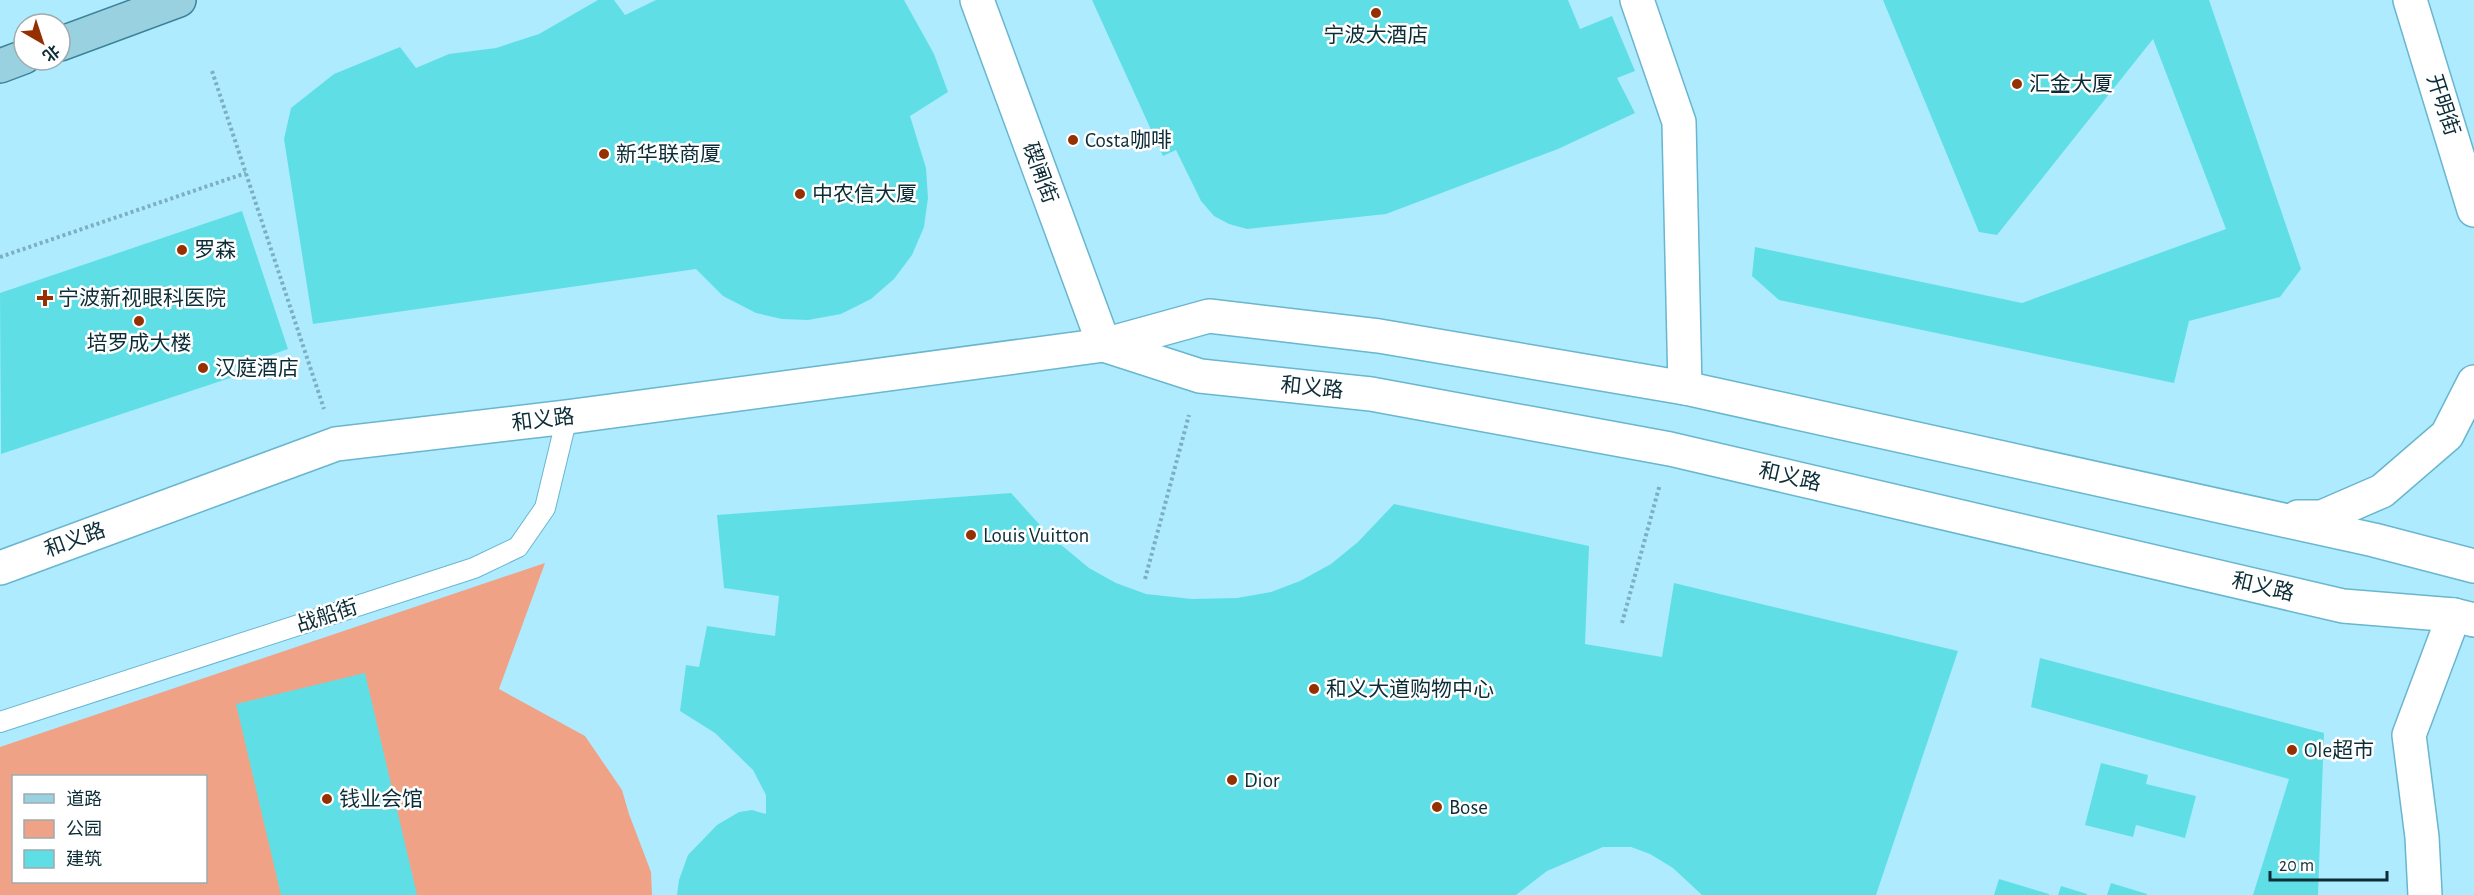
<svg xmlns="http://www.w3.org/2000/svg" width="2474" height="895" viewBox="0 0 2474 895" font-family="'Alegreya Sans','Noto Sans SC',sans-serif">
<style>
.green{fill:#f0a286;fill-rule:evenodd}
.building{fill:#5fdfe5}
.lines{fill:none;stroke-linecap:round;stroke-linejoin:round}
.lane-casing{stroke:#69b6cf;stroke-width:22}
.street-casing{stroke:#69b6cf;stroke-width:36}
.secondary-casing{stroke:#69b6cf;stroke-width:36}
.primary-casing{stroke:#3d8398;stroke-width:36}
.path{stroke:#7bb0c1;stroke-width:4;stroke-dasharray:3 3;stroke-linecap:butt}
.lane{stroke:#fff;stroke-width:20}
.street{stroke:#fff;stroke-width:33}
.secondary{stroke:#fff;stroke-width:33}
.primary{stroke:#9ad1e1;stroke-width:33}
.poi-dot{fill:#953100;stroke:#fff;stroke-width:2}
.labels{text-anchor:middle;dominant-baseline:central;stroke-width:5;stroke-linejoin:round;paint-order:stroke}
.poi-label{font-size:21px;fill:#0c2d37;stroke:#fff;text-anchor:start}
.street-label{font-size:21px;fill:#0c2d37;stroke:#fff}
</style>
<rect width="100%" height="100%" fill="#aeebff"/>
<!-- green -->
<path class="green" d="M545 563 499 689 585 736 622 790 629 814 651 872 652 895H0V747ZM14 776H206V882H14Z"/>
<!-- building -->
<path class="building" d="M598 0H614L625 15 656 0H904L934 54 948 92 910 116 926 168 928 198 924 227 912 255 894 279 871 299 841 314 808 320 782 319 756 313 723 296 696 269 313 324 284 139 291 108 334 74 400 47 416 68 449 54 496 48 539 34Z
M1092 0H1568L1580 29 1612 16 1635 71 1617 78 1635 113 1558 149 1386 214 1247 229 1229 224 1214 216 1201 201 1176 150 1163 156Z
M1883 0H2209L2301 269 2280 297 2189 321 2174 383 1779 300 1752 276 1755 247 2022 303 2226 229 2153 39 1997 235 1979 232Z
M242 211 288 349 230 369 233 377 1 454 0 293Z
M1011 493 1048 534 1089 568 1116 583 1146 594 1192 599 1237 598 1271 592 1300 581 1331 564 1358 542 1394 504 1589 546 1585 644 1662 657 1674 583 1958 651 1876 895H1702L1673 868 1650 854 1631 847H1603L1547 871 1516 895H677L679 880 688 855 717 825 739 812 752 810 766 814V795L753 770 715 733 680 711 686 665 699 667 707 626 775 636 779 596 724 588 717 515Z
M2040 658 2324 733 2318 895H2253L2289 779 2031 707Z
M365 673 417 895H281L236 704Z
M2101 763 2148 775 2146 784 2196 796 2185 838 2136 825 2133 837 2085 825Z
M1999 879 2049 894V895H1994Z
M2111 883 2147 894V895H2107Z
M2061 886 2087 894V895H2058Z"/>
<g class="lines">
<!-- lane casing -->
<g class="lane-casing">
<path id="lane" d="M0 722 474 568 518 547 545 508 567 417"/>
</g>
<!-- street casing -->
<g class="street-casing">
<path id="street" d="M1637 0 1679 122 1685 388
M2425 895 2422 837 2409 735 2454 615"/>
</g>
<!-- secondary casing -->
<g class="secondary-casing">
<path id="secondary" d="M977 0 1104 345 1209 316 1379 336 1685 388 2374 540 2474 566
M2410 0 2474 210
M2298 517H2322L2382 491 2447 435 2474 382
M0 568 336 444 567 417 1104 345 1200 376 1371 394 1670 449 2343 606 2454 615 2474 620"/>
</g>
<!-- primary casing -->
<g class="primary-casing">
<path id="primary" d="M60 44 179 0
M0 66 24 57"/>
</g>
<!-- path -->
<path class="path" d="M212 71 324 409
M0 257 246 173
M1145 579 1189 415
M1622 623 1660 484"/>
<!-- lane -->
<use href="#lane" class="lane"/>
<!-- street -->
<use href="#street" class="street"/>
<!-- secondary -->
<use href="#secondary" class="secondary"/>
<!-- primary -->
<use href="#primary" class="primary"/>
</g>
<!-- markers -->
<g class="poi-dot">
<circle cx="1376" cy="13" r="6"/>
<circle cx="2017" cy="84" r="6"/>
<circle cx="1073" cy="140" r="6"/>
<circle cx="604" cy="154" r="6"/>
<circle cx="800" cy="194" r="6"/>
<circle cx="182" cy="250" r="6"/>
<path d="M42 289h6v6h6v6h-6v6h-6v-6h-6v-6h6z"/>
<circle cx="139" cy="321" r="6"/>
<circle cx="203" cy="368" r="6"/>
<circle cx="971" cy="535" r="6"/>
<circle cx="1314" cy="689" r="6"/>
<circle cx="2292" cy="750" r="6"/>
<circle cx="1232" cy="780" r="6"/>
<circle cx="327" cy="799" r="6"/>
<circle cx="1437" cy="807" r="6"/>
</g>
<g class="labels">
<!-- poi labels -->
<g class="poi-label">
<text x="1376" y="35" text-anchor="middle">宁波大酒店</text>
<text x="2029" y="84">汇金大厦</text>
<text x="1085" y="140">Costa咖啡</text>
<text x="616" y="154">新华联商厦</text>
<text x="812" y="194">中农信大厦</text>
<text x="194" y="250">罗森</text>
<text x="58" y="298">宁波新视眼科医院</text>
<text x="139" y="343" text-anchor="middle">培罗成大楼</text>
<text x="215" y="368">汉庭酒店</text>
<text x="983" y="535">Louis Vuitton</text>
<text x="1326" y="689">和义大道购物中心</text>
<text x="2304" y="750">Ole超市</text>
<text x="1244" y="780">Dior</text>
<text x="339" y="799">钱业会馆</text>
<text x="1449" y="807">Bose</text>
</g>
<!-- street labels -->
<g class="street-label">
<text transform="translate(2443 105) rotate(72)">开明街</text>
<text transform="translate(1040 173) rotate(70)">碶闸街</text>
<text transform="translate(1312 388) rotate(6)">和义路</text>
<text transform="translate(543 420) rotate(-7)">和义路</text>
<text transform="translate(1790 477) rotate(13)">和义路</text>
<text transform="translate(75 540) rotate(-20)">和义路</text>
<text transform="translate(2263 587) rotate(13)">和义路</text>
<text transform="translate(327 616) rotate(-18)">战船街</text>
</g>
</g>
<!-- legend -->
<rect x="12" y="775" width="195" height="108" fill="#ffffff" stroke="#9eabaf" stroke-width="1.5"/>
<rect x="24" y="794" width="30" height="9" fill="#9ad1e1" stroke="#9eabaf" stroke-width="1.5"/>
<text x="66" y="805" font-size="18" fill="#0c2d37">道路</text>
<rect x="24" y="820" width="30" height="18" fill="#f0a286" stroke="#9eabaf" stroke-width="1.5"/>
<text x="66" y="835" font-size="18" fill="#0c2d37">公园</text>
<rect x="24" y="850" width="30" height="18" fill="#5fdfe5" stroke="#9eabaf" stroke-width="1.5"/>
<text x="66" y="865" font-size="18" fill="#0c2d37">建筑</text>
<!-- north arrow -->
<g transform="translate(42 42) rotate(141)"><circle r="28" fill="#ffffff" stroke="#9eabaf" stroke-width="1.5"/>
<path d="M0-4.5L10 22L0 15L-10 22Z" fill="#953100"/>
<text y="-9" font-size="16" font-weight="bold" text-anchor="middle" fill="#0c2d37">北</text>
</g>
<!-- scale -->
<path d="M2270 871v9h117v-9" fill="none" stroke="#0c2d37" stroke-width="3"/>
<text x="2279" y="871" font-size="18" fill="#0c2d37" stroke="#ffffff" stroke-width="4.5" paint-order="stroke">20 m</text>
</svg>
